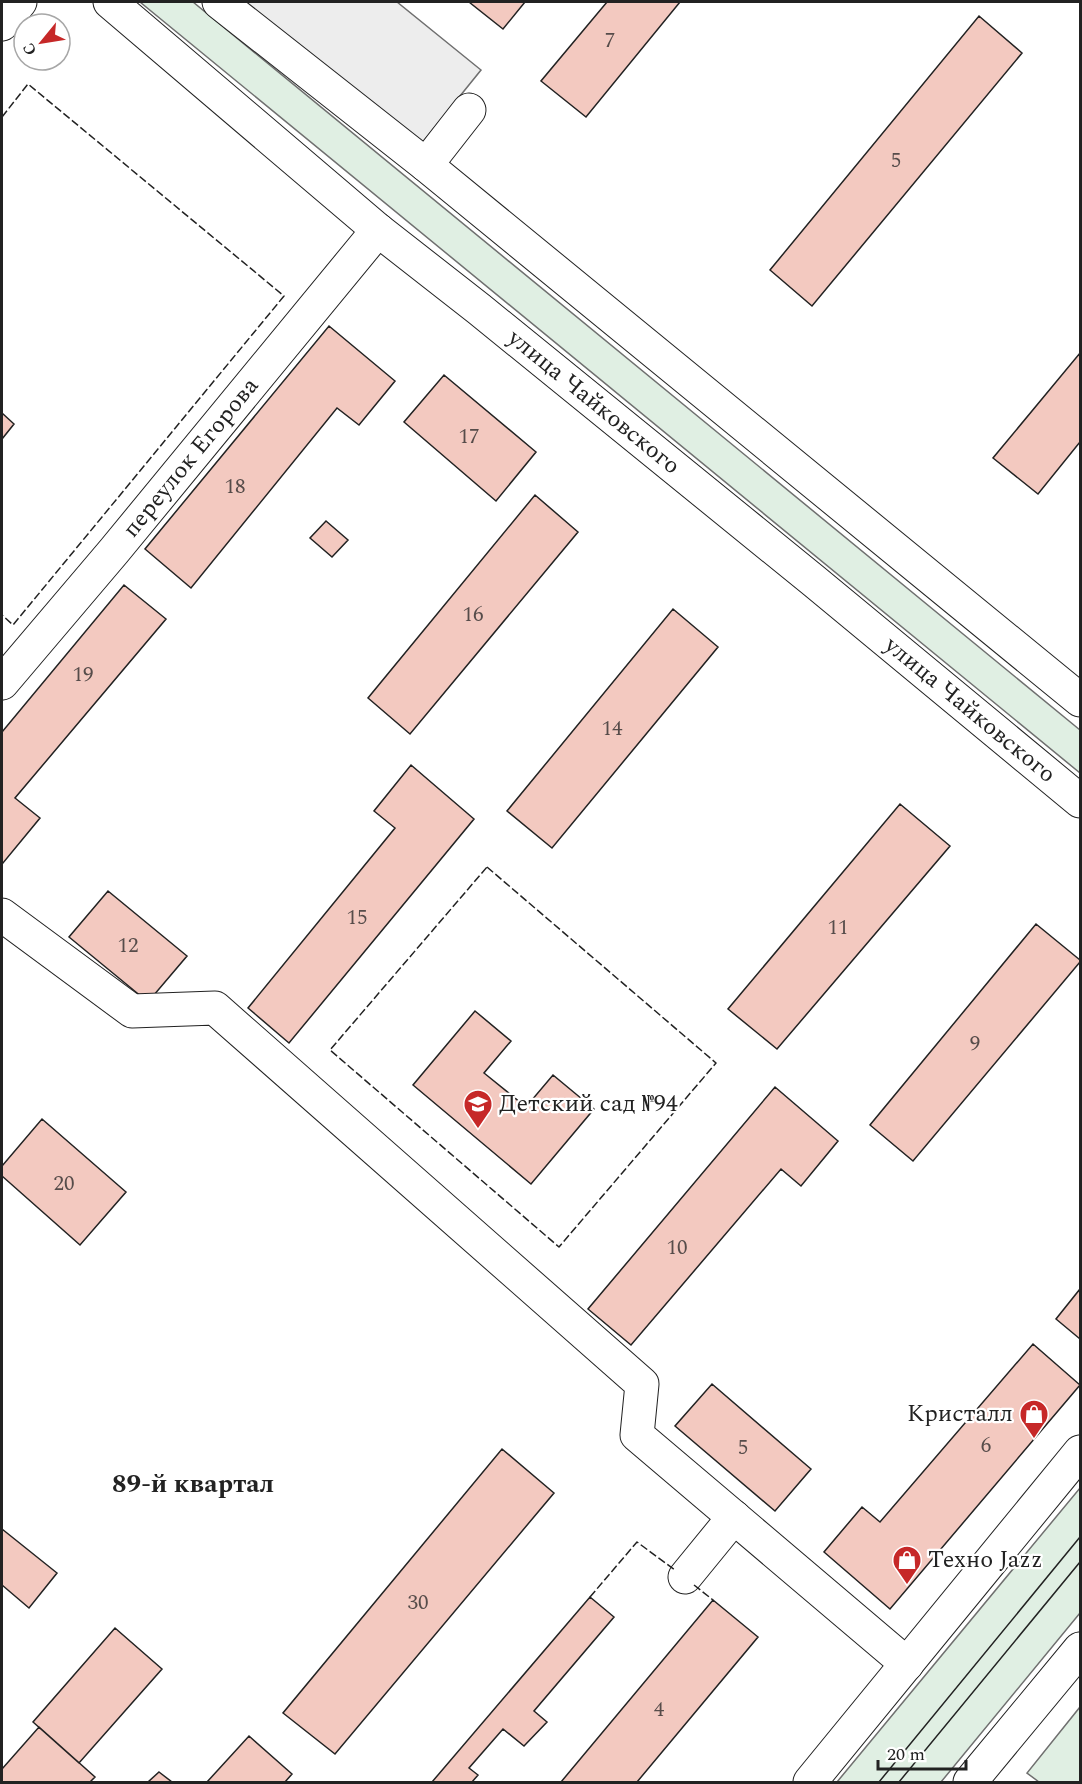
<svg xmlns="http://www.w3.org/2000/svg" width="1082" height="1784" viewBox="0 0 1082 1784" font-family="Spectral,serif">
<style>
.green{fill:#e0efe3;stroke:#6f6f6f;stroke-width:1.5}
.parking{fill:#ededed;stroke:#6f6f6f;stroke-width:1.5}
.building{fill:#f3c9c0;stroke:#222;stroke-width:1.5}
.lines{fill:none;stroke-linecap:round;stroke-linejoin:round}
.minor-casing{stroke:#222;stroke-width:35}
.major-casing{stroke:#222;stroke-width:35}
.minor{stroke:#fff;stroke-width:33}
.major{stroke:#fff;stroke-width:33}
.tram{stroke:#222;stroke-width:1.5}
.fence{stroke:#222;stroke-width:1.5;stroke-dasharray:8 3;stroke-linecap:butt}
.labels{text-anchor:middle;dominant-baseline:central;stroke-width:4.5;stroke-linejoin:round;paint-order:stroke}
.number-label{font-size:21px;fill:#564c4a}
.street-label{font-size:24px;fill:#222;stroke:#fff}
.poi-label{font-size:24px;fill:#222;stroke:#fff;text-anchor:start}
.neighbourhood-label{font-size:26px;font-weight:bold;fill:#222;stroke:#fff}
</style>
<rect width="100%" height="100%" fill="#fff"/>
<!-- green -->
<path class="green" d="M140 2H193L1080 730V773Z
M1080 1488V1613L941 1782H837Z
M1080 1707V1782H1039L1027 1773Z"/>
<!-- parking -->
<path class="parking" d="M241 2H397L481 70 422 143Z"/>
<!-- building -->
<path class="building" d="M469 2H525L503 29Z
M607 2H680L586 117 541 81Z
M979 16 1022 53 812 306 770 270Z
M329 326 395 381 359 425 337 408 191 588 145 549Z
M1080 353V442L1038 494 993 458Z
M444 375 536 452 496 501 404 422Z
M2 413 14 424 2 439Z
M535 495 578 532 410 734 368 698Z
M326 521 348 540 332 557 310 538Z
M124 585 166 619 15 798 40 818 3 863 2 862V732Z
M673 609 718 647 552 848 507 811Z
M411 765 474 819 289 1043 248 1008 395 828 374 811Z
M900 804 950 846 777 1049 728 1009Z
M108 891 187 956 148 1002 69 937Z
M1036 924 1080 960V962L913 1161 870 1125Z
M475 1011 511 1041 484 1073 526 1107 553 1075 594 1109 531 1184 413 1085Z
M775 1087 838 1141 801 1186 781 1169 631 1345 588 1309Z
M42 1119 126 1192 80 1245 2 1176V1166Z
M1080 1289V1339L1056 1319Z
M1033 1344 1080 1385 890 1609 824 1552 862 1507 880 1522Z
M712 1384 811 1469 775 1511 675 1426Z
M502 1449 554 1493 335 1754 283 1713Z
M2 1529 57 1573 29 1608 2 1585Z
M590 1597 614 1617 534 1711 547 1722 524 1746 503 1729 469 1768 478 1775 472 1782H432Z
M713 1600 758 1637 637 1782H561Z
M115 1628 162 1669 79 1763 33 1722Z
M39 1727 95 1777 90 1782H2V1769Z
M249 1736 292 1774 285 1782H207Z
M159 1772 172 1782H148Z"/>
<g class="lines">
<!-- minor casing -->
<g class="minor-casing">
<g id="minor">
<path d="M2 24 20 2"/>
<path d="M426 165 469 110"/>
<path id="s1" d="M2 683 114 551 378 230"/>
<path d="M2 915 132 1011 215 1008 642 1384 637 1435 907 1664"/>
<path d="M685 1577 734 1517"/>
</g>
</g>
<!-- major casing -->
<g class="major-casing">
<g id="major">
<path id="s2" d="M110 2 378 230 479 309 814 581 1080 801"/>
<path d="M219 2 426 165 1080 700"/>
<path d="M810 1782 1080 1452"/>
<path d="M970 1782 1080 1649"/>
</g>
</g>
<!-- minor -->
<use href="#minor" class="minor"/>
<!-- major -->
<use href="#major" class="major"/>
<!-- tram -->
<path class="tram" d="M879 1782 1080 1537
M899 1782 1080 1562"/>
<!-- fence -->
<path class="fence" d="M2 117 28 84 284 296 13 625 2 615
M487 867 716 1063 559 1247 330 1050Z
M694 1585 713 1600
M590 1597 637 1542 675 1570"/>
</g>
<!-- icons -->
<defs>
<g id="school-pin" transform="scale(1.5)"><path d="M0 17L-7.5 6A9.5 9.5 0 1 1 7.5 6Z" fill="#c62828" stroke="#fff"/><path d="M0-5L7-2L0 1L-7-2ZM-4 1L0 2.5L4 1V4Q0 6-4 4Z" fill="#fff"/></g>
<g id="shop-pin" transform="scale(1.5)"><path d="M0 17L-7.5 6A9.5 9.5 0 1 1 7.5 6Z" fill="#c62828" stroke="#fff"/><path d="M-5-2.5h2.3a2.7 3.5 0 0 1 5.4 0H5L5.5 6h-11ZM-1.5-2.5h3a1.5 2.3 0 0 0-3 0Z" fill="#fff"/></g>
</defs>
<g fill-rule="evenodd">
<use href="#school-pin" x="478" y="1104"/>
<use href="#shop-pin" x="1034" y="1414"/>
<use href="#shop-pin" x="907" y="1560"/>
</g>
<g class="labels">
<!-- number labels -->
<g class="number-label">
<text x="610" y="41">7</text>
<text x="896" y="161">5</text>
<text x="469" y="437">17</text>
<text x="235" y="487">18</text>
<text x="473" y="615">16</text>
<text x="83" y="675">19</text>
<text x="612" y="729">14</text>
<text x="357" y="918">15</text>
<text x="838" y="928">11</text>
<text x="128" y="946">12</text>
<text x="975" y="1044">9</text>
<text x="64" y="1184">20</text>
<text x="677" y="1248">10</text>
<text x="986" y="1446">6</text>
<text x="743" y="1448">5</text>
<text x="418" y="1603">30</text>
<text x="659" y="1710">4</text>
</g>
<!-- street labels -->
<g class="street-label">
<text stroke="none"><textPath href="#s2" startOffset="628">улица Чайковского</textPath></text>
<text stroke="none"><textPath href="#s1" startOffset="294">переулок Егорова</textPath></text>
<text stroke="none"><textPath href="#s2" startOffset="1114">улица Чайковского</textPath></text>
</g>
<!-- poi labels -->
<g class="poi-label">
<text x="499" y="1104">Детский сад №94</text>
<text x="1013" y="1414" text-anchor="end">Кристалл</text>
<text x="928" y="1560">Техно Jazz</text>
</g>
<!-- neighbourhood labels -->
<g class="neighbourhood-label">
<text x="193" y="1484">89-й квартал</text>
</g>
</g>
<!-- border -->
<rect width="1082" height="1784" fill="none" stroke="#222222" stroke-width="6"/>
<!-- north arrow -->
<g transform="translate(42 42) rotate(240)"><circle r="28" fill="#ffffff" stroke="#a7a7a7" stroke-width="1.5"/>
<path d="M0-4.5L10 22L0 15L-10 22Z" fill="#c62828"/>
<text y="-9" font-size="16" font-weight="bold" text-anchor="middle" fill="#222222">С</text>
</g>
<!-- scale -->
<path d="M878 1760v9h88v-9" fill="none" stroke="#222222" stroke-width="3"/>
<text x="887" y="1760" font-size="18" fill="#222222" stroke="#ffffff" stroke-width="4.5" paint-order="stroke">20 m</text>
</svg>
